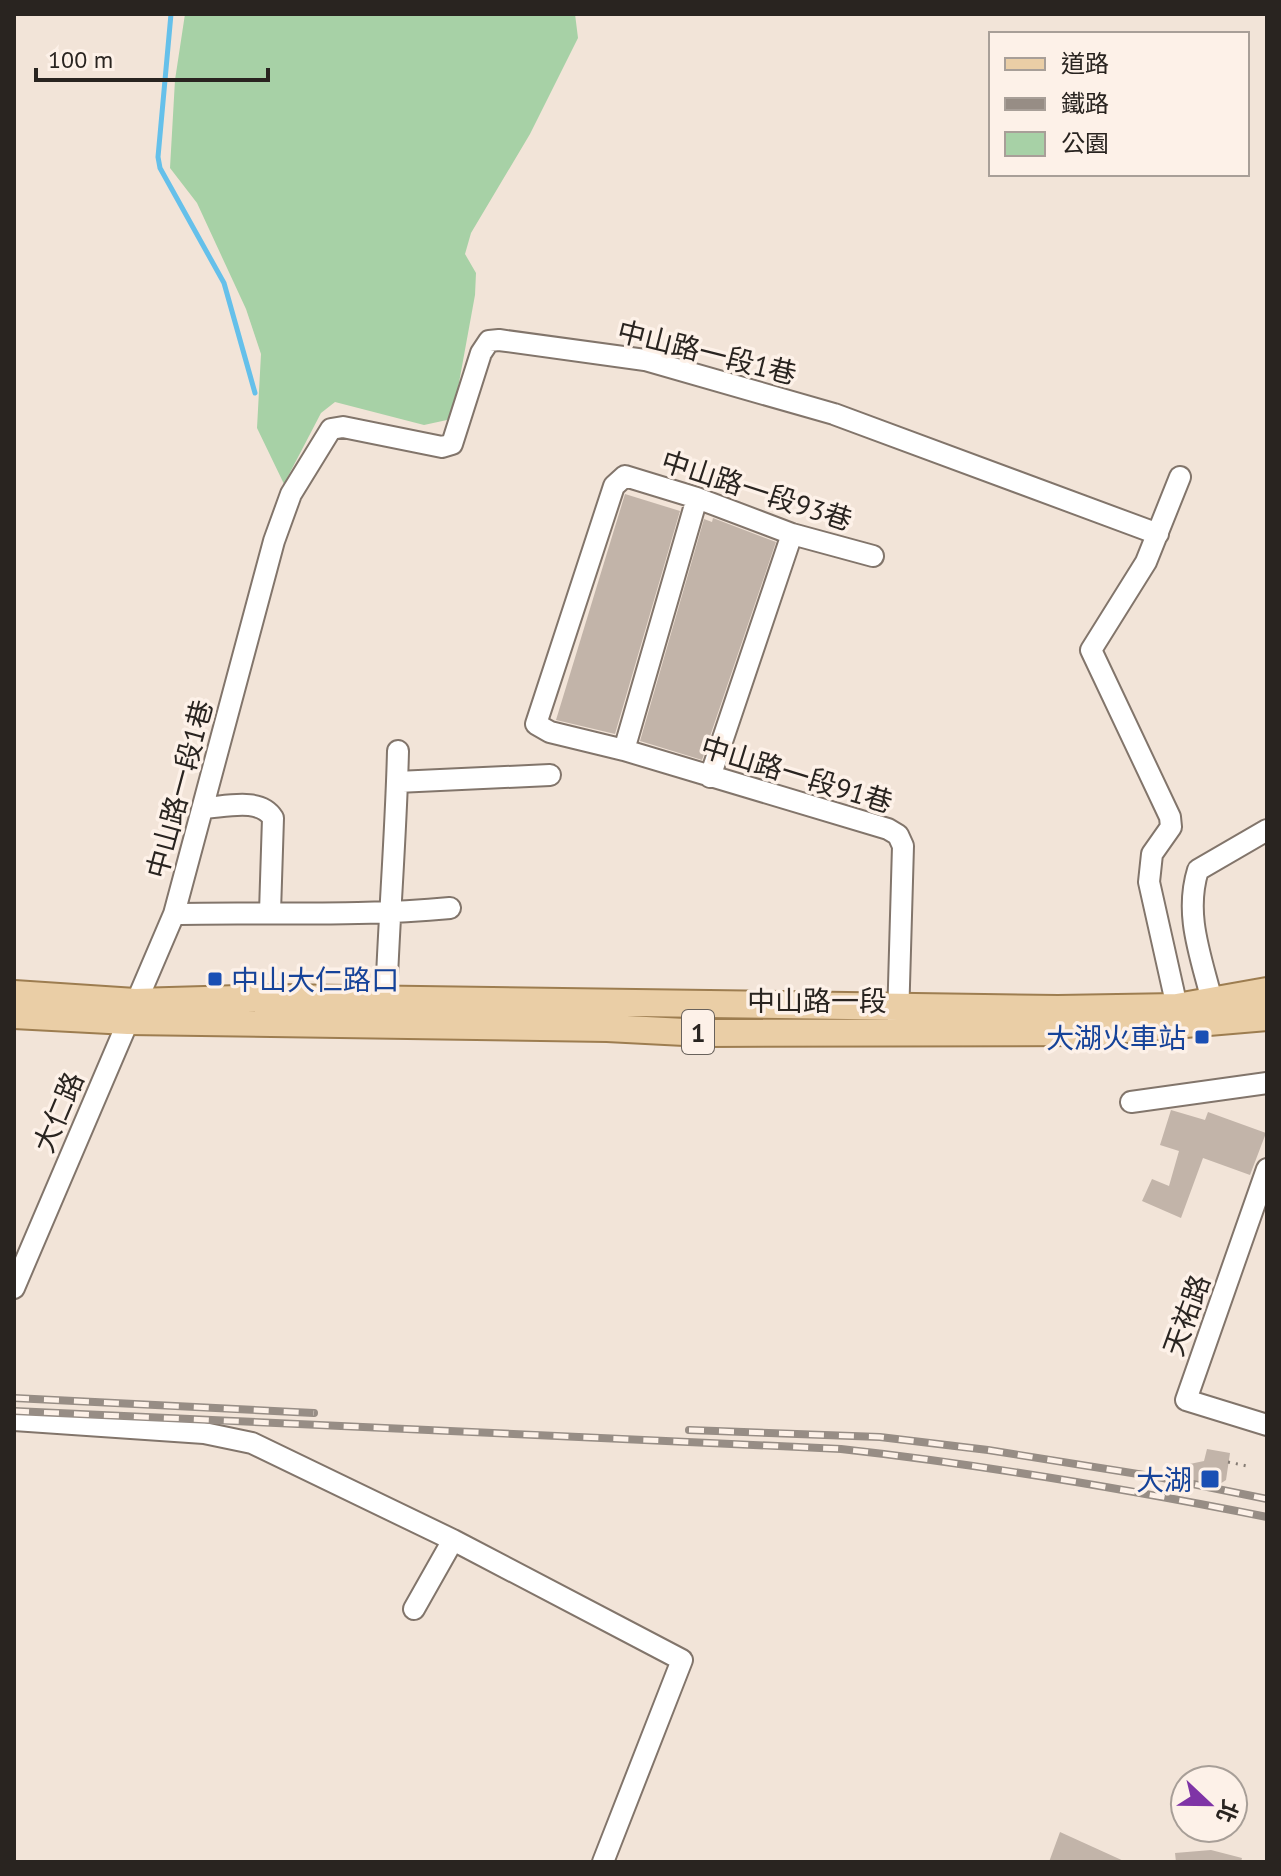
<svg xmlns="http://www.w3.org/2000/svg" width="1281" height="1876" viewBox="0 0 1281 1876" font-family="'PT Sans','Noto Sans TC',sans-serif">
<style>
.green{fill:#a7d1a6}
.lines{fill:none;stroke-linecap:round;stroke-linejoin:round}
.stream{stroke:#65c0ea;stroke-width:5}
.building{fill:#c2b4a9}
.minor-casing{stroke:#82756b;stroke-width:24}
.major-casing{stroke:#9d7d50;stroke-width:30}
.path{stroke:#857c74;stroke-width:3;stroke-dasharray:2 6;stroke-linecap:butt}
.minor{stroke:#fff;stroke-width:20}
.major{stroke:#eacea6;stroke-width:26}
.rail-casing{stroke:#978d85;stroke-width:8}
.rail{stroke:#fdf1e8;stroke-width:5;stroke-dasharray:15;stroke-linecap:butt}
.transit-dot{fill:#1a4fb4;stroke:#fdf1e8;stroke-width:3}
.labels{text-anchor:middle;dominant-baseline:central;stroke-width:7;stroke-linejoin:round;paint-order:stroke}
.shield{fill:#fdf1e8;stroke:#69625c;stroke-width:2}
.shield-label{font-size:26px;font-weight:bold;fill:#292420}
.street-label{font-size:28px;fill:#292420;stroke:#fdf1e8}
.transit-label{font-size:28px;fill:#164399;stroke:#fdf1e8;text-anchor:end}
</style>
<rect width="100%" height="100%" fill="#f2e4d8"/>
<!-- green -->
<path class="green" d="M185 14H575L578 38 530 134 471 233 465 254 476 273 475 295 454 410 447 420 424 425 335 402 321 413 284 484 257 428 261 354 246 309 197 203 170 168 175 80Z"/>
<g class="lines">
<!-- stream -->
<path class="stream" d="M171 14 158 157 160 168 224 283 255 393"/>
</g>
<!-- building -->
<path class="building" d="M625 494 680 511 615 734 556 720Z
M713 518 776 542 702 760 640 741 704 519 712 522Z
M1171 1110 1205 1120 1208 1112 1266 1133 1250 1175 1203 1158 1181 1218 1142 1201 1152 1179 1169 1186 1179 1151 1160 1145Z
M1207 1449 1230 1453 1226 1480 1209 1491 1166 1469 1204 1461Z
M1060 1832 1126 1862H1049Z
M1211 1850 1242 1858 1241 1862H1176L1175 1853Z"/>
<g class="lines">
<!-- minor casing -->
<g class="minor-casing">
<path id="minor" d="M873 556 792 534 697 498 625 476 614 486 536 724 550 732 624 750 888 829 898 835 903 846 898 1020
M624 750 697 498
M710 777 792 534
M397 782 550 775
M203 808C225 807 260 797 273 818L270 912
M174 914C266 912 358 917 450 908
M386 1001C389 917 396 834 398 751
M1212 1001C1201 956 1184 915 1198 870L1267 830
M1177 1007 1149 882 1152 854 1171 827 1170 817 1091 650 1146 562 1180 477
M1131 1102 1267 1083
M1267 1169 1186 1400 1267 1425
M14 1288 174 914 274 541 291 494 331 429 343 427 442 447 452 444 481 353 489 341 499 340 645 360 834 414 1158 534
M14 1420 204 1433 252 1443 453 1540 682 1660 603 1862
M414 1609 453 1540"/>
</g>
<!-- major casing -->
<g class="major-casing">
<path id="major" d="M14 994 135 1002 277 998 1058 1009 1177 1007 1267 991
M14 1015 128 1021 607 1028 704 1033 1091 1032 1267 1017"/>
</g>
<!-- path -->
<path class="path" d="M1228 1462 1247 1466
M1178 1482 1199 1486"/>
<!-- minor -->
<use href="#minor" class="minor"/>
<!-- major -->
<use href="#major" class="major"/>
<!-- rail casing -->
<g class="rail-casing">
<path id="rail" d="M14 1398 314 1413
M14 1411 841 1449C985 1465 1126 1489 1267 1517
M689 1430 880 1437 988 1450 1163 1478 1267 1499"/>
</g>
<!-- rail -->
<use href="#rail" class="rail"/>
</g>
<!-- markers -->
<g class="transit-dot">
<rect x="207" y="971" width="16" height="16" rx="4"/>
<rect x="1194" y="1029" width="16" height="16" rx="4"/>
<rect x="1200" y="1469" width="20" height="20" rx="4"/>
</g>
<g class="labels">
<!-- shield labels -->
<rect class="shield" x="682" y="1010" width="32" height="44" rx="6"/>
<g class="shield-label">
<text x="698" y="1032">1</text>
</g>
<!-- street labels -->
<g class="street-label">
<text transform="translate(707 352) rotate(14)">中山路一段1巷</text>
<text transform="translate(757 490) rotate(18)">中山路一段93巷</text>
<text transform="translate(797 774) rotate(17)">中山路一段91巷</text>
<text transform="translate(179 789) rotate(-75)">中山路一段1巷</text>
<text x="817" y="1000">中山路一段</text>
<text transform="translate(58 1112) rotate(-67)">大仁路</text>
<text transform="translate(1186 1315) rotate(-70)">天祐路</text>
</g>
<!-- transit labels -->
<g class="transit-label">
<text x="231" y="979" text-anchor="start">中山大仁路口</text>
<text x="1186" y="1037">大湖火車站</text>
<text x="1192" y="1479">大湖</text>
</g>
</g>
<!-- border -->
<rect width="1281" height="1876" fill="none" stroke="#292420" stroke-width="32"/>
<!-- legend -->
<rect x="989" y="32" width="260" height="144" fill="#fdf1e8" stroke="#a89f98" stroke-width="2"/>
<rect x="1005" y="58" width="40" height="12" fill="#eacea6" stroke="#a89f98" stroke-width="2"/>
<text x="1061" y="72" font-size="24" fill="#292420">道路</text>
<rect x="1005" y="98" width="40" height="12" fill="#978d85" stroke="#a89f98" stroke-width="2"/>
<text x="1061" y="112" font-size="24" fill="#292420">鐵路</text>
<rect x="1005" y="132" width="40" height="24" fill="#a7d1a6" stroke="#a89f98" stroke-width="2"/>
<text x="1061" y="152" font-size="24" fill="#292420">公園</text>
<!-- north arrow -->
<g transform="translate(1209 1804) rotate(112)"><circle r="38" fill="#fdf1e8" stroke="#a89f98" stroke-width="2"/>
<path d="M0-6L14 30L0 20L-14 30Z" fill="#7f34a6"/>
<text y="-12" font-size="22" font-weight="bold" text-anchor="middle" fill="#292420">北</text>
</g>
<!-- scale -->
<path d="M36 68v12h232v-12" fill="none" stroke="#292420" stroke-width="4"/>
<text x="48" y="68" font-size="24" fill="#292420" stroke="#fdf1e8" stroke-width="6" paint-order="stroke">100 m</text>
</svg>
